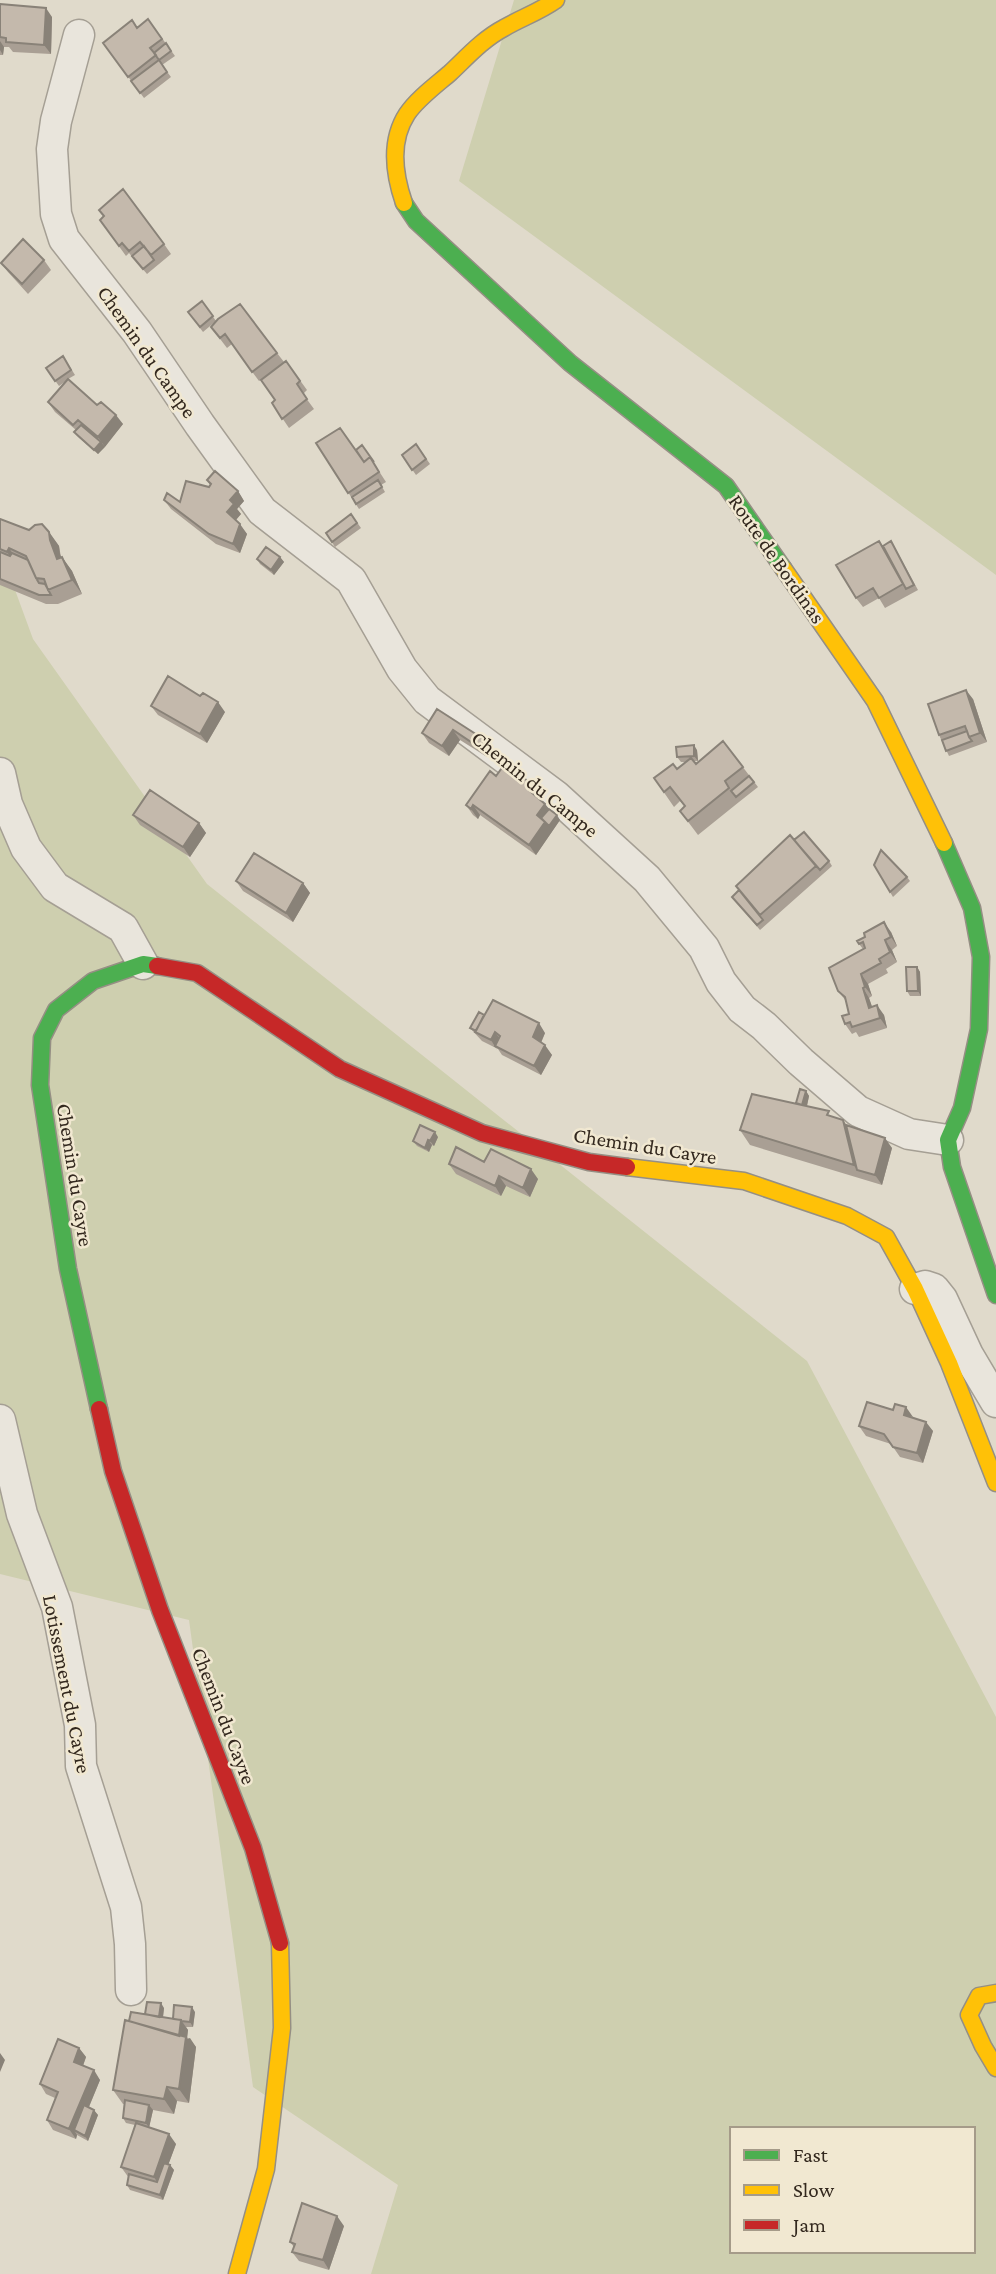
<svg xmlns="http://www.w3.org/2000/svg" width="996" height="2274" viewBox="0 0 996 2274" font-family="'Crimson Pro',serif">
<style>
.green{fill:#cecfaf;fill-rule:evenodd}
.lines{fill:none;stroke-linecap:round;stroke-linejoin:round}
.street-casing{stroke:#a59f94;stroke-width:33}
.fast-casing{stroke:#958f84;stroke-width:19}
.slow-casing{stroke:#958f84;stroke-width:19}
.jam-casing{stroke:#958f84;stroke-width:19}
.street{stroke:#e9e5dc;stroke-width:30}
.fast{stroke:#4caf50;stroke-width:16}
.slow{stroke:#ffc107;stroke-width:16}
.jam{stroke:#c62828;stroke-width:16}
.wall{fill:#a99f94}
.shaded-wall{fill:#898278}
.building{fill:#c4b9ac;stroke:#898278;stroke-width:2}
.labels{text-anchor:middle;dominant-baseline:central;stroke-width:5;stroke-linejoin:round;paint-order:stroke}
.street-label{font-size:21px;fill:#33281e;stroke:#f1e8d1}
</style>
<rect width="100%" height="100%" fill="#e0dacb"/>
<!-- green -->
<path class="green" d="M514 0H996V575L459 181Z
M0 549 33 639 207 884 807 1361 996 1717V2274H371L398 2185 253 2087 189 1620 0 1574ZM732 2129H973V2251H732Z"/>
<g class="lines">
<!-- street casing -->
<g class="street-casing">
<path id="street" d="M79 35 56 121 52 149 56 214 64 239 137 332 200 425 262 511 351 580 402 669 427 700 556 796 647 879 704 948 721 982 742 1009 764 1026 801 1062 858 1111 909 1134 948 1140
M0 773 7 804 26 848 55 887 123 928 143 964
M915 1289 925 1286 934 1289 942 1299 968 1355 996 1402
M0 1420 22 1514 57 1607 80 1725 81 1766 126 1907 130 1944 131 1990"/>
</g>
<!-- fast casing -->
<g class="fast-casing">
<path id="fast" d="M404 203 416 221 570 363 726 486 783 568
M944 843 972 908 981 957 979 1029 962 1108 948 1140 952 1167 996 1295
M99 1409 68 1269 40 1085 42 1038 56 1010 93 981 143 964 157 966"/>
</g>
<!-- slow casing -->
<g class="slow-casing">
<path id="slow" d="M404 203C394 174 390 140 407 114 417 99 436 85 450 73 467 57 483 39 504 28 521 18 539 12 556 0
M783 568 875 701 944 843
M627 1167 744 1181 847 1216 886 1237 915 1289 949 1363 996 1483
M996 1993 979 1996 969 2015 983 2046 996 2068
M237 2274 266 2169 282 2028 280 1943"/>
</g>
<!-- jam casing -->
<g class="jam-casing">
<path id="jam" d="M157 966 197 973 340 1069 482 1133 589 1162 627 1167
M99 1409 113 1471 160 1610 253 1848 280 1943"/>
</g>
<!-- street -->
<use href="#street" class="street"/>
<!-- fast -->
<use href="#fast" class="fast"/>
<!-- slow -->
<use href="#slow" class="slow"/>
<!-- jam -->
<use href="#jam" class="jam"/>
</g>
<!-- wall -->
<path class="wall" d="M0 4 52 17 51 54 13 52 9 47H4L3 55H0Z
M148 19 175 56 162 65 171 77 144 98 103 43 137 28Z
M99 210 164 244 171 254 147 274 129 253 126 256 100 220 104 217Z
M44 260 51 270 28 294 8 272 1 263Z
M202 301 216 321 203 332 188 312Z
M211 327 277 353 284 362 286 361 307 390 303 394 314 409 289 428 272 403 275 400 261 380 259 381 232 344 227 348Z
M63 356 75 375 68 379 96 404 123 424 98 454 78 437 74 432 76 430 55 412 48 402 66 381 59 386 46 368Z
M316 443 364 462 362 445 386 482 381 485 385 492 359 509Z
M416 444 430 464 416 475 402 455Z
M207 480 238 491 244 501 237 509 241 514 236 520 247 534 240 553 216 544 171 509 164 500 180 502 209 487 210 485Z
M351 514 361 528 335 547 326 533Z
M0 519 29 530 49 532 59 546 61 557H62L72 571 82 594 58 604H46L0 585Z
M879 541 883 546H894L918 590 885 608 879 598 863 607 856 598Z
M280 557 284 562 274 575 260 564 257 559Z
M973 699 987 742 949 756 939 735Z
M151 706 225 712 207 743 158 715Z
M437 709 485 740 492 750 487 757 460 740 449 756 429 743 422 733Z
M723 741 758 787 739 802V801V802L698 835 680 811 685 807 680 801 674 807 654 778 677 769 686 762H681L677 757 697 750 698 761H693L696 764Z
M541 795 539 798 560 820 536 855 480 815 478 819 473 815 466 805Z
M133 815 199 823 206 833 190 857 140 825Z
M794 840 829 861 832 866 760 930 732 897Z
M907 877 910 881 893 897 890 892Z
M236 881 303 883 310 893 293 922 243 891Z
M891 932 897 946 892 950 897 962 886 969 888 973 868 984 872 996 869 998 872 1007 884 1015 887 1028 859 1037 856 1032 852 1034 845 1024 849 1014 846 1001 838 991 863 949 859 944Z
M917 967 920 972 921 996H910L907 991Z
M470 1028 545 1033 541 1043 552 1055 541 1075 502 1055 498 1049 482 1041Z
M806 1091 809 1096 807 1106 833 1117 846 1125 892 1148 882 1185 750 1145 740 1130 797 1104Z
M438 1137 434 1146 432 1145 429 1152 417 1146 413 1141Z
M484 1162 538 1179 530 1197 506 1186 501 1196 456 1174 449 1164Z
M913 1417 933 1431 923 1463 900 1457 891 1444 866 1436 859 1426Z
M164 2008 163 2017 173 2019 195 2012 193 2027H186L188 2030 187 2037 196 2047 189 2103 177 2101 174 2114 153 2110 149 2127 176 2144 168 2165H170L174 2170 163 2200 130 2190 127 2185 129 2178 121 2167 135 2125 126 2123 123 2118 125 2104H123L113 2090 129 2021Z
M79 2048 86 2057 83 2066 100 2080 89 2107 98 2115 88 2141 77 2135 76 2139 53 2130 47 2120 55 2098 46 2094 40 2084Z
M344 2226 329 2270 299 2261 292 2252 294 2247 290 2242Z"/>
<!-- shaded-wall -->
<path class="shaded-wall" d="M46 8 52 17 51 54 44 45Z
M0 41 4 47 3 55 0 50Z
M116 415 123 424 105 447 98 437Z
M101 442 105 447 98 454 94 450Z
M238 491 244 501 237 509 241 514 234 522 227 512 230 500Z
M240 524 247 534 240 553 233 544Z
M49 532 59 546 60 554 67 573 57 559 50 540Z
M9 548 19 563 17 566 7 552Z
M62 557 72 571 82 594 72 580Z
M280 557 284 562 274 575 271 570Z
M966 690 973 699 987 742 980 733Z
M218 702 225 712 207 743 200 734Z
M453 730 460 740 449 756 442 746Z
M485 740 492 750 487 757 480 748Z
M694 745 697 750 698 761 694 756Z
M534 785 541 795 537 801 530 791Z
M545 804 552 813 557 815 560 820 536 855 529 845 537 815Z
M473 805 480 815 478 819 471 809Z
M199 823 206 833 190 857 183 847Z
M303 883 310 893 293 922 286 913Z
M884 922 891 932 897 946 891 937Z
M885 940 892 950 897 962 890 952Z
M917 967 920 972 921 996 918 991Z
M861 974 868 984 872 996 865 987Z
M863 988 869 998 876 1018 869 1008Z
M877 1005 884 1015 887 1028 880 1018Z
M539 1023 545 1033 539 1047 533 1037Z
M495 1032 502 1042 495 1046 497 1050 491 1040Z
M545 1045 552 1055 541 1075 534 1066Z
M806 1091 809 1096 806 1110 802 1105Z
M843 1120 853 1135 857 1170 854 1165Z
M435 1132 438 1137 434 1146 430 1141Z
M885 1138 892 1148 882 1185 875 1175Z
M428 1140 432 1145 429 1152 425 1148Z
M531 1169 538 1179 530 1197 523 1188Z
M499 1176 506 1186 501 1196 495 1186Z
M906 1407 913 1417 904 1415Z
M926 1422 933 1431 923 1463 917 1453Z
M161 2003 164 2008 162 2025 159 2020Z
M192 2007 195 2012 193 2027 190 2022Z
M181 2020 188 2030 187 2039 190 2038 196 2047 189 2103 179 2089V2037Z
M79 2048 86 2057 81 2071 74 2062Z
M0 2053 5 2060 0 2072Z
M94 2070 100 2080 78 2133 74 2130 77 2135 76 2139 69 2129Z
M167 2087 177 2101 174 2114 164 2099Z
M149 2105 153 2110 149 2128 146 2123Z
M94 2110 98 2115 88 2141 85 2136Z
M169 2134 176 2144 160 2187 154 2177Z
M170 2165 174 2170 163 2200 160 2195Z
M337 2216 344 2226 329 2270 323 2260Z"/>
<!-- building -->
<path class="building" d="M0 4 46 8 44 45 6 42V38L0 37Z
M148 19 162 39 150 48 156 55 128 77 103 43 132 20 137 28Z
M166 43 171 51 159 60 154 53Z
M159 60 167 72 140 93 131 81Z
M123 189 164 244 151 255 140 242 129 251 122 243 119 246 100 220 104 216 99 210Z
M23 239 44 260 22 284 1 263Z
M144 246 154 260 143 269 132 256Z
M202 301 213 316 200 327 188 312Z
M240 304 277 353 252 372 225 334 220 338 211 327 218 319Z
M63 356 71 370 55 381 46 368Z
M286 361 300 381 297 384 307 399 282 419 272 403 275 400 261 380Z
M68 379 97 405 101 402 116 415 98 437 78 420 73 425 48 402Z
M81 425 101 442 94 450 74 432Z
M340 428 364 462 370 457 379 472 348 493 316 443Z
M416 444 426 459 412 470 402 455Z
M362 445 374 462 370 457 364 462 356 450Z
M215 471 238 491 230 500 234 504 227 512 240 524 233 544 209 534 164 500 167 493 180 502 186 481 209 487 211 484 207 480Z
M378 480 382 487 356 504 352 497Z
M351 514 357 523 332 542 326 533Z
M0 519 29 530 35 525 42 524 49 532 50 540 57 559 62 557 72 580 48 590 44 579 36 578 26 556 9 548 7 552 0 549Z
M879 541 903 584 879 598 873 588 856 598 836 565Z
M891 541 914 585 906 589 883 546Z
M266 547 280 557 271 570 257 559Z
M0 552 10 556 12 553 28 560 36 578 39 583 45 584 51 595H39L0 579Z
M168 676 200 696 203 693 218 702 200 734 151 706Z
M966 690 980 733 969 737 965 726 939 735 928 704Z
M437 709 485 740 480 748 453 730 442 746 422 733Z
M967 731 969 737 972 741 946 751 942 740Z
M723 741 743 767 725 781 729 788 688 821 680 811 685 806 670 787 664 792 654 778 673 764 677 769 691 758 696 764Z
M694 745V756L677 757 676 747Z
M504 765 534 785 530 791 545 804 537 815 545 822 529 845 473 805 471 809 466 805 490 771 496 776Z
M749 776 754 782 736 797 731 791Z
M150 790 199 823 183 847 133 815Z
M549 809 557 815 549 826 541 818Z
M804 832 829 861 820 870 794 840Z
M790 835 816 866 760 915 736 886Z
M881 850 907 877 890 892 874 865Z
M254 853 303 883 286 913 236 881Z
M739 890 763 920 757 925 732 897Z
M884 922 891 937 885 940 890 952 879 959 881 963 861 974 865 987 863 988 869 1008 877 1005 880 1018 852 1027 850 1022 845 1024 842 1016 849 1014 845 997 838 991 829 968 865 948 863 942 859 944 857 941 865 937 864 933Z
M906 967H917L918 991H907Z
M493 1000 539 1023 533 1037 545 1045 534 1066 495 1046 500 1036 495 1032 491 1040 475 1032Z
M479 1012 484 1015 476 1031 470 1028Z
M800 1089 806 1091 802 1105 796 1103Z
M752 1094 829 1111 827 1115 843 1120 854 1165 740 1130Z
M420 1125 435 1132 430 1141 428 1140 425 1148 413 1141Z
M846 1125 885 1138 875 1175 857 1170Z
M456 1147 484 1162 491 1149 531 1169 523 1188 499 1176 495 1186 449 1164Z
M867 1402 893 1410 895 1404 906 1407 904 1415 926 1422 917 1453 893 1447 884 1434 859 1426Z
M147 2002 161 2003 159 2017 145 2014Z
M174 2005 192 2007 190 2022 181 2021V2020L173 2019Z
M131 2012 181 2020 179 2036 129 2021Z
M125 2020 186 2037 179 2089 167 2087 164 2099 113 2090Z
M58 2039 79 2048 74 2062 94 2070 69 2129 47 2120 58 2092 40 2084Z
M125 2100 149 2105 146 2123 123 2118Z
M84 2105 94 2110 85 2136 74 2130Z
M136 2123 169 2134 154 2177 121 2167Z
M164 2163 170 2165 160 2195 127 2185 129 2174 157 2182Z
M302 2203 337 2216 323 2260 292 2252 295 2244 290 2242Z"/>
<g class="labels">
<!-- street labels -->
<g class="street-label">
<text transform="translate(147 352) rotate(55)">Chemin du Campe</text>
<text transform="translate(777 559) rotate(55)">Route de Bordinas</text>
<text transform="translate(535 784) rotate(39)">Chemin du Campe</text>
<text transform="translate(645 1146) rotate(9)">Chemin du Cayre</text>
<text transform="translate(75 1175) rotate(81)">Chemin du Cayre</text>
<text transform="translate(67 1684) rotate(79)">Lotissement du Cayre</text>
<text transform="translate(224 1716) rotate(69)">Chemin du Cayre</text>
</g>
</g>
<!-- legend -->
<rect x="730" y="2127" width="245" height="126" fill="#f1e8d1" stroke="#a59b89" stroke-width="2"/>
<rect x="744" y="2150" width="35" height="10" fill="#4caf50" stroke="#a59b89" stroke-width="2"/>
<text x="793" y="2162" font-size="21" fill="#33281e">Fast</text>
<rect x="744" y="2185" width="35" height="10" fill="#ffc107" stroke="#a59b89" stroke-width="2"/>
<text x="793" y="2197" font-size="21" fill="#33281e">Slow</text>
<rect x="744" y="2220" width="35" height="10" fill="#c62828" stroke="#a59b89" stroke-width="2"/>
<text x="793" y="2232" font-size="21" fill="#33281e">Jam</text>
</svg>
